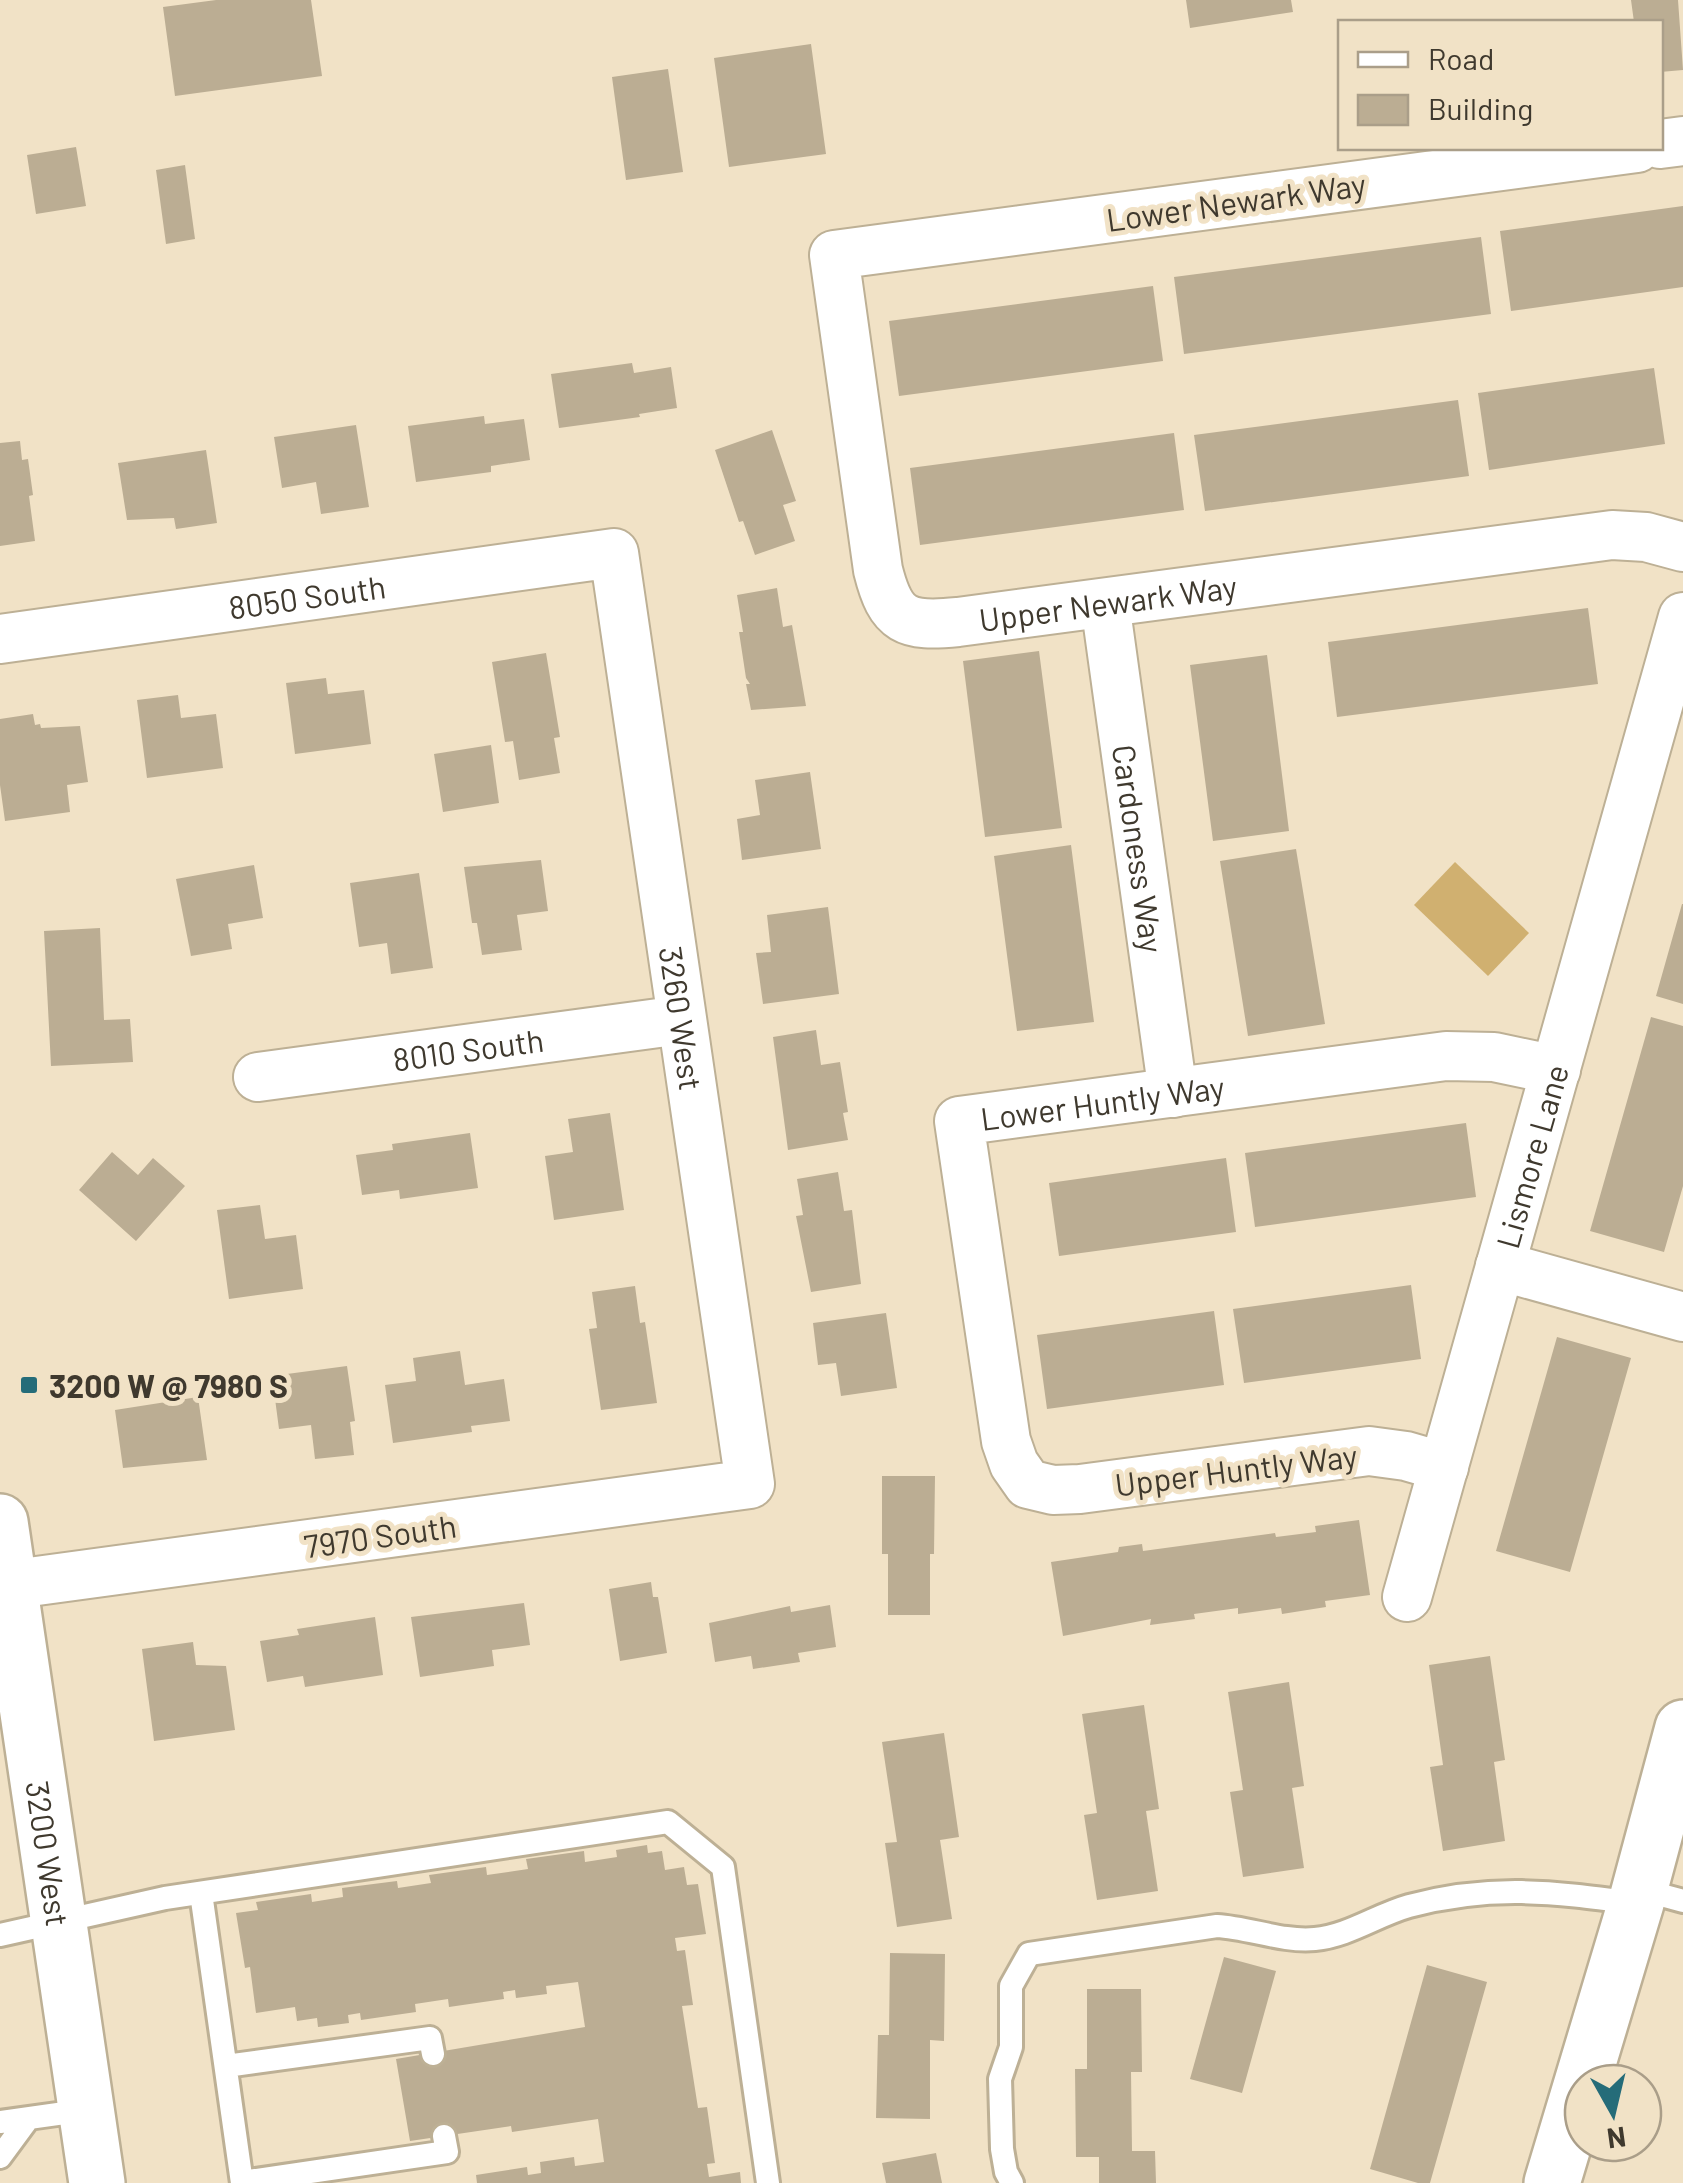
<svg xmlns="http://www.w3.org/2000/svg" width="1683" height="2183" viewBox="0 0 1683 2183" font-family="Barlow,sans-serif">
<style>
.green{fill:#d0b070}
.building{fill:#bbad93}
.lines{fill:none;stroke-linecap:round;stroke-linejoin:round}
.service-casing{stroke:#bdb095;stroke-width:28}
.minor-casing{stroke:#bdb095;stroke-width:52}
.tertiary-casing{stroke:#bdb095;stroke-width:60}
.service{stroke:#fff;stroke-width:22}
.minor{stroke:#fff;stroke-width:48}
.tertiary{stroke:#fff;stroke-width:55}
.poi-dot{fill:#256c79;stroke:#f1e2c6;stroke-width:4}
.labels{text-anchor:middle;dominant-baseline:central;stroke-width:10;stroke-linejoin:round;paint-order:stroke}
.street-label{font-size:32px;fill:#3f392e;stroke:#f1e2c6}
.poi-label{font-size:32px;font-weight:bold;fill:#3f392e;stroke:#f1e2c6;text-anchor:start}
</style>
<rect width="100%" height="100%" fill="#f1e2c6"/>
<!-- green -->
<path class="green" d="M1455 862 1529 933 1488 976 1414 905Z"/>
<!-- building -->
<path class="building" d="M216 0H311L322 76 175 96 163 7Z
M1186 0H1291L1293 12 1190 28Z
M1631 0H1678L1683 70 1660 72V22H1634Z
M811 44 826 154 729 167 714 58Z
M668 69 683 172 626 180 612 77Z
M76 147 86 206 36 214 27 155Z
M185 165 195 239 166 244 156 170Z
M1683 206V287L1511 311 1500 231Z
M1481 237 1491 314 1184 354 1174 277Z
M1153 286 1163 361 899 396 889 321Z
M632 363 634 373 671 367 677 408 639 414 640 417 559 428 551 374Z
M1654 368 1665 444 1489 470 1478 393Z
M1458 400 1469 476 1205 511 1194 435Z
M484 416 485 424 524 419 530 460 491 466V472L416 482 408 426Z
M356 425 369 507 321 514 316 482 282 488 274 437Z
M772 430 796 501 783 505 795 541 755 555 743 521 739 522 715 450Z
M1174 433 1184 510 920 545 910 468Z
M20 441 22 460 28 459 33 495 29 496 35 541 0 546V443Z
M206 450 217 523 176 529 174 518 127 520 118 463Z
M777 588 783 627 792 625 806 706 751 710 746 684H750L746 678 739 632H743L737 595Z
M1588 608 1598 684 1337 717 1328 642Z
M1039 651 1062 828 985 837 963 661Z
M546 653 560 737 554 738 560 773 519 780 513 741 505 742 492 662Z
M1267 655 1289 831 1213 841 1190 665Z
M326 678 328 694 364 690 371 744 295 754 286 683Z
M178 695 181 718 216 714 223 768 147 778 137 700Z
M33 714 35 725 40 724 41 728 80 726 88 782 67 785 70 812 5 821 0 785V719Z
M491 745 499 803 443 812 434 754Z
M810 772 821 849 742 860 737 819 760 815 755 780Z
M1071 845 1094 1022 1017 1031 994 856Z
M1296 849 1325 1024 1248 1036 1220 861Z
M541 860 548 911 517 915 522 950 482 955 477 923H472L464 867Z
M254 865 263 918 228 924 232 949 191 956 176 879Z
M419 873 433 968 391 974 387 943 359 947 350 883Z
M1682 904H1683V1004L1656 996Z
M828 907 839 994 763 1004 756 953 771 952 767 915Z
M100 928 104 1020 130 1019 133 1062 51 1066 44 931Z
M1651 1017 1683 1026V1186L1664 1252 1590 1231Z
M816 1030 821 1065 840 1062 848 1112 843 1113 848 1140 788 1150 773 1037Z
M610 1113 624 1210 554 1220 545 1156 573 1152 568 1119Z
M1466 1123 1476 1197 1255 1227 1245 1153Z
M470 1133 478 1188 400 1199 399 1190 362 1195 356 1155 393 1150 392 1144Z
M112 1152 138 1175 153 1158 185 1186 136 1241 79 1190Z
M1226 1158 1236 1232 1059 1256 1049 1183Z
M838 1172 844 1211 852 1210 861 1284 811 1292 796 1216 803 1215 797 1179Z
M260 1205 265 1239 296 1235 303 1289 229 1299 217 1210Z
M1411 1285 1421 1359 1244 1383 1233 1309Z
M635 1286 640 1323 645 1322 657 1403 601 1410 589 1329 597 1328 592 1292Z
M1214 1311 1224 1385 1047 1409 1037 1335Z
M886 1313 897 1388 841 1396 836 1363 818 1365 813 1323Z
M1557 1337 1631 1358 1570 1572 1496 1551Z
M460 1351 465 1385 504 1379 510 1421 471 1426 472 1432 393 1443 385 1385 416 1381 413 1358Z
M347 1366 355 1421 350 1422 354 1455 315 1459 311 1425 279 1429 272 1376Z
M198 1397 207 1460 123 1468 115 1410Z
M882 1476H935L934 1554H930V1615H888V1554H882Z
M1359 1520 1370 1595 1325 1601 1326 1607 1282 1614 1281 1608 1238 1614V1608L1194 1614 1195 1619 1150 1625 1151 1619 1063 1636 1051 1562 1118 1552 1119 1547 1142 1544 1143 1551 1275 1533 1276 1537 1316 1532 1315 1526Z
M651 1582 653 1597H658L667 1653 620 1661 609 1589Z
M524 1603 530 1645 492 1650 494 1666 420 1677 411 1617Z
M830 1605 836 1647 798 1653 800 1662 753 1669 751 1656 715 1662 709 1623 790 1606 791 1612Z
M375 1617 383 1675 305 1687 303 1676 267 1682 260 1641 299 1635 297 1629Z
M193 1642 196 1665 226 1666 235 1730 154 1741 142 1649Z
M1490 1656 1505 1760 1494 1762 1505 1841 1443 1851 1430 1767 1443 1765 1429 1665Z
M1289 1682 1304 1786 1292 1788 1304 1868 1243 1877 1230 1792 1243 1790 1228 1692Z
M1144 1705 1159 1809 1146 1811 1158 1891 1097 1900 1084 1815 1097 1813 1082 1714Z
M944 1733 959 1837 940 1840 952 1919 897 1927 885 1843 897 1842 882 1742Z
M647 1845 648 1853 662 1851 665 1870 684 1867 687 1885 698 1884 706 1934 675 1938 677 1951 685 1950 693 2005 682 2006 698 2108 707 2107 715 2163 707 2164 709 2177 740 2172 741 2183H477L476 2175 527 2167 528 2175 541 2173 540 2162 574 2157 575 2166 604 2162 598 2119 512 2132 511 2126 410 2141 396 2059 585 2027 578 1982 546 1986 547 1994 516 1998 515 1990 503 1992 504 1999 449 2007 448 1999 415 2004 416 2012 361 2020 360 2013 348 2015 349 2023 318 2027 317 2018 297 2021 295 2007 256 2013 250 1967 245 1968 236 1913 258 1910 256 1902 311 1894 312 1902 343 1897 342 1888 397 1881 398 1888 431 1883 429 1875 486 1867 487 1875 528 1869 526 1859 584 1851 585 1862 617 1857 616 1850Z
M890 1953 945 1954 944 2041 930 2040V2119L876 2118 878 2035H889Z
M1224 1957 1276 1971 1242 2093 1190 2079Z
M1427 1965 1487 1982 1430 2183H1418L1370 2169Z
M1087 1989H1141L1142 2072H1131L1132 2151H1155L1156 2183H1099V2157H1076L1075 2069H1087Z
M936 2153 942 2183H886L882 2163Z"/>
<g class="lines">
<!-- service casing -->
<g class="service-casing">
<path id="service" d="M1639 1889 1683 1901
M201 1893 242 2183
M0 1935 165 1898 668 1822 723 1867 768 2183
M226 2066 430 2038 433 2054
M0 2122 86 2110
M0 2157 28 2119
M242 2182 447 2152 444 2136
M1012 2183 1006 2172 1002 2149 1000 2079 1011 2047V1986L1029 1954 1217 1926C1250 1928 1282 1942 1315 1939 1348 1936 1377 1915 1409 1906 1493 1884 1552 1892 1636 1903"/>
</g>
<!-- minor casing -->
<g class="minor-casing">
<g id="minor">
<path d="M1660 144 1683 141"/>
<path id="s1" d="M1637 148 834 255 878 570C891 622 906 627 958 622L1612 535 1646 537 1683 547"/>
<path id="s2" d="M1105 603 1173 1093"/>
<path id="s3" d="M0 639 614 553 750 1484 0 1586"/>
<path id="s4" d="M258 1077 681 1020"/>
<path d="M1500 1266 1683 1317"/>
<path id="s5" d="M1444 1467 1406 1456 1369 1451 1080 1489 1053 1490 1028 1484 1014 1464 1006 1441 959 1121 1446 1056 1494 1057 1556 1070"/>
<path id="s6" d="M1407 1597 1683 617"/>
</g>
</g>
<!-- tertiary casing -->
<g class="tertiary-casing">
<g id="tertiary">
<path id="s7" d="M0 1522 97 2183"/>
<path d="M1552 2183 1636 1903 1683 1728"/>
</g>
</g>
<!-- service -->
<use href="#service" class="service"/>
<!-- minor -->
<use href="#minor" class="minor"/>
<!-- tertiary -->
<use href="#tertiary" class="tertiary"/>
</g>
<!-- markers -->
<rect class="poi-dot" x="19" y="1375" width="20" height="20" rx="5"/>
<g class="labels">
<!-- street labels -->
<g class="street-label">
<text transform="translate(1236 201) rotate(-8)">Lower Newark Way</text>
<text stroke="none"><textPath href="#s3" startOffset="310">8050 South</textPath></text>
<text stroke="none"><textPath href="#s1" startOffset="1390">Upper Newark Way</textPath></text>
<text stroke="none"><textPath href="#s2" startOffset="248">Cardoness Way</textPath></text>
<text stroke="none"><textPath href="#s3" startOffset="1090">3260 West</textPath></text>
<text stroke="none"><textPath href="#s4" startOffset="212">8010 South</textPath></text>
<text stroke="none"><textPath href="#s5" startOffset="938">Lower Huntly Way</textPath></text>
<text stroke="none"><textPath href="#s6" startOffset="458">Lismore Lane</textPath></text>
<text transform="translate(1236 1469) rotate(-7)">Upper Huntly Way</text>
<text transform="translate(380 1535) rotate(-8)">7970 South</text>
<text stroke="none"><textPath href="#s7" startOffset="335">3200 West</textPath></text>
</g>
<!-- poi labels -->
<g class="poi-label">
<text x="49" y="1385">3200 W @ 7980 S</text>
</g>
</g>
<!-- legend -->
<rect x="1338" y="20" width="325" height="130" fill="#f1e2c6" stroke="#aa9e89" stroke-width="2.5"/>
<rect x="1358" y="52" width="50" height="15" fill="#ffffff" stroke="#aa9e89" stroke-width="2.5"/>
<text x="1428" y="70" font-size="30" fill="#3f392e">Road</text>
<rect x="1358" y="95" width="50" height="30" fill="#bbad93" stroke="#aa9e89" stroke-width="2.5"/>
<text x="1428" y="120" font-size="30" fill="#3f392e">Building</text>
<!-- north arrow -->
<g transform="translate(1613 2113) rotate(172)"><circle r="48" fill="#f1e2c6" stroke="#aa9e89" stroke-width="2.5"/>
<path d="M0-8L18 38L0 25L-18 38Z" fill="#256c79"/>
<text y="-15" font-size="28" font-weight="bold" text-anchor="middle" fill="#3f392e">N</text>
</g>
</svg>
